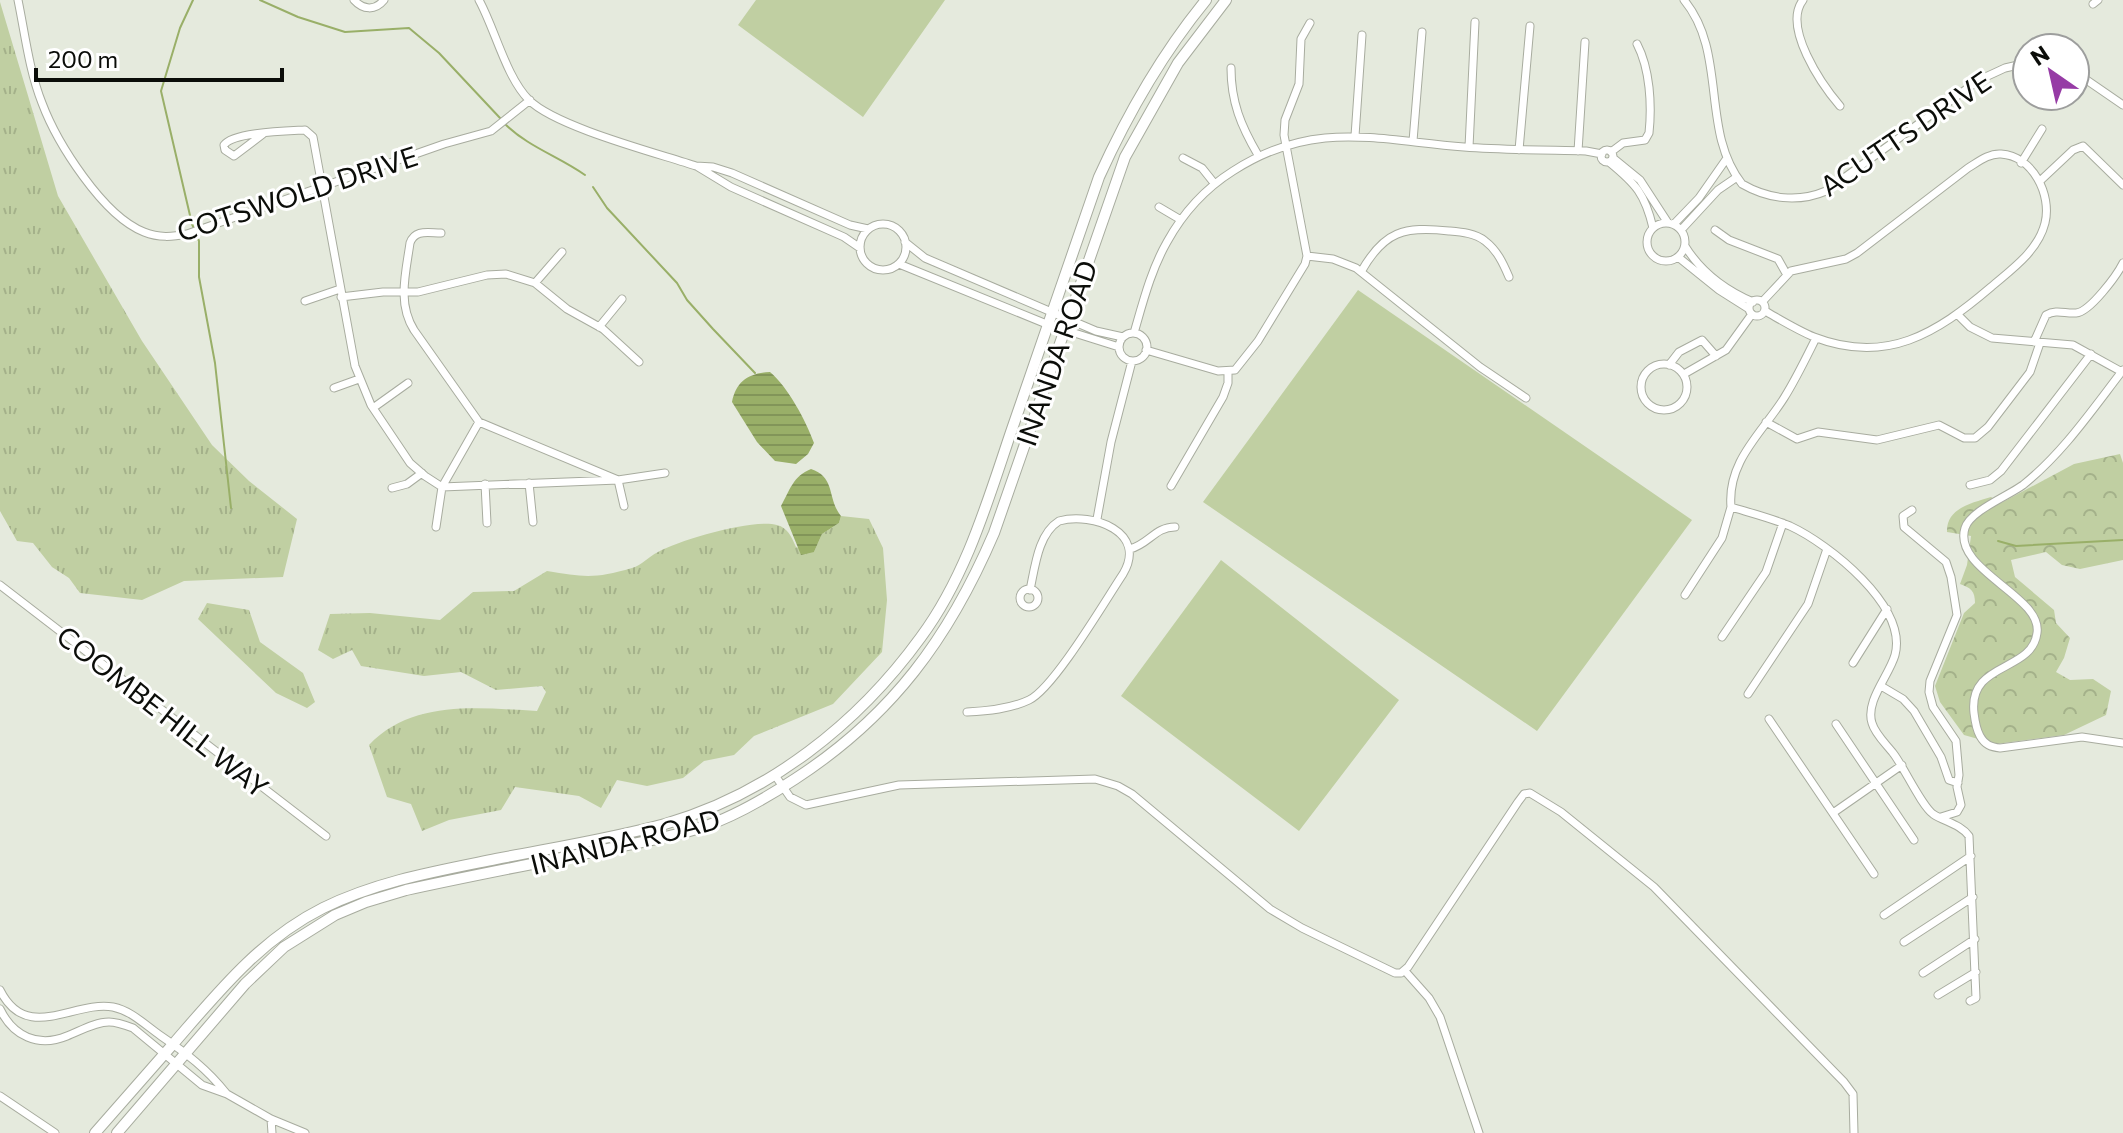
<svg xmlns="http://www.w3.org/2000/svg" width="2123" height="1133" viewBox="0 0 2123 1133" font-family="Commissioner,sans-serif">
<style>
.grass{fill:url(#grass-tufts)}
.forest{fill:url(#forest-crowns)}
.park{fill:#c0cfa2}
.water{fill:url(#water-rules)}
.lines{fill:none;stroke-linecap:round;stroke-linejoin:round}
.stream{stroke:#99af68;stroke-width:2}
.street-casing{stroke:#a8ac9f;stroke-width:9}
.secondary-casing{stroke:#a8ac9f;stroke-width:12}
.street{stroke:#fff;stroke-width:7}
.secondary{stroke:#fff;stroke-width:10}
.labels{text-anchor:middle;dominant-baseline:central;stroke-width:6;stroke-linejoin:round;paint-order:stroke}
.street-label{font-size:28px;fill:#0b0d09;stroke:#fff}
</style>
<defs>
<pattern id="grass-tufts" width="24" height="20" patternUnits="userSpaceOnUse" patternTransform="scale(2)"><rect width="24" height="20" fill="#c0cfa2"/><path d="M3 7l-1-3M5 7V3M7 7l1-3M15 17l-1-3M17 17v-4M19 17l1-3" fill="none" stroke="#a4b18a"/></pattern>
<pattern id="forest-crowns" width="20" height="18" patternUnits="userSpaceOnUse" patternTransform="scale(2)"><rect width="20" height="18" fill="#c0cfa2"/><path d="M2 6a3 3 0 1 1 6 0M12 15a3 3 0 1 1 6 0" fill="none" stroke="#a4b18a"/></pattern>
<pattern id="water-rules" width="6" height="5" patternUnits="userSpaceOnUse" patternTransform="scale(2)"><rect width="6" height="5" fill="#99af68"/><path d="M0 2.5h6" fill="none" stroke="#829559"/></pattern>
</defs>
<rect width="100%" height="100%" fill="#e5eadd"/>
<!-- grass -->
<path class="grass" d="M0 2 58 196 142 341 212 445 249 481 297 519 283 577 184 581 142 600 80 593 69 578 52 567 33 543 17 541 0 511Z
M841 516 869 519 883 548 887 600 882 652 833 704 754 736 734 755 704 761 683 778 647 786 617 780 601 808 579 796 515 787 501 810 449 820 422 831 411 804 387 797 369 745C413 699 478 708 537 711L546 692 542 686 496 690 461 672 424 676 361 666 352 650 333 659 318 650 330 614 370 613 440 620 473 592 514 591 547 571C583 577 595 579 632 568 642 565 648 557 658 552 679 540 754 518 777 525 788 528 791 536 796 547L814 552 822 534 839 523Z
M207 603 249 610 260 642 303 673 315 702 307 708 276 693 198 619Z"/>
<!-- forest -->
<path class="forest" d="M2120 454 2123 463V560L2080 569 2062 565 2046 552 2011 560 2015 577 2054 610 2056 623 2070 638 2064 658 2056 672 2070 680 2093 679 2111 691 2106 715 2064 735 1996 744 1964 735 1940 702 1935 686 1964 613 1975 603C1975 591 1971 588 1960 584L1967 565 1971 536 1947 532C1946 508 1972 503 1991 497L2001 503 2074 464Z"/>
<!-- park -->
<path class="park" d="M756 0H945L863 117 738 25Z
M1358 290 1692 520 1537 731 1203 502Z
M1221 560 1399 700 1299 831 1121 696Z"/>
<!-- water -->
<path class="water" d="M770 372C788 387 806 421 814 443L808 454 796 464 775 461 757 442 732 402C736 381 749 373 770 372Z
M811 469C836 477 827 499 841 516L839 523 822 534 814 552 801 555 781 506C790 490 793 476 811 469Z"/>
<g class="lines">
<!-- stream -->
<path class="stream" d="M193 0 180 28 161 91 192 224 199 241V277L215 363 231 508
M260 0 298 17 345 32 409 28 439 53 500 118
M504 123C528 147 558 156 585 175
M593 187 607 208 677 283 687 300 713 329 755 373
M1998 541 2016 546 2123 540"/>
<!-- street casing -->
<g class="street-casing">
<path id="street" d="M18 0C25 34 29 70 42 103 57 143 103 216 144 232 159 238 172 237 187 234L444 144 491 131 530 100
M354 0C363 10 375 11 384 0
M479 0C495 29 506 77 529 100 556 127 657 153 696 166L713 167 732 173 850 225 868 229
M1684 0C1728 53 1700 131 1742 184 1768 199 1798 203 1826 191L1979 80 2005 68 2027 63
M1803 0C1782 27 1822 85 1840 106
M2093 4 2098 0
M1231 68C1231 102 1241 126 1258 155
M2075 72 2123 105
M263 134 234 156 225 150 224 145C233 132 287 131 305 130L313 137 355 366 371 405 410 463 425 476 442 487 618 480 665 473
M1355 136 1362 35
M1413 141 1422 32
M1469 147 1475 22
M1519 150 1530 26
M1601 156a6 6 0 1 1 12 0a6 6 0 1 1-12 0Z
M1578 151 1585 42
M1611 152 1623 143 1645 140 1649 133C1652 105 1650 69 1637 44
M1183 158 1202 168 1214 183
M1613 158 1640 180 1668 223
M1609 162C1636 184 1645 194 1653 228
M2021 163 2042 129
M698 167 731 187 844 237 860 248
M2040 181 2073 150 2083 146 2123 185
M1159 207 1181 220
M1647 242a19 19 0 1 1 38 0a19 19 0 1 1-38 0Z
M1674 224 1699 198 1727 158
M860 247a23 23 0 1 1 46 0a23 23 0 1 1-46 0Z
M1681 230 1718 190 1737 177
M1715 230 1729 240 1778 259 1787 275
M441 233C428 233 415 229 410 243 406 272 397 303 414 330L479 422 618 480 624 506
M905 242 925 258 1096 331 1123 337
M1685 246C1701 272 1725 290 1753 302
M1307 256 1333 259 1356 268 1480 367 1526 398
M1678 257 1719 290 1749 309
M899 264 1049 325 1119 347
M1361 272C1384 231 1404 226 1449 231 1461 232 1475 233 1485 241 1497 250 1503 263 1509 277
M535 283 562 252
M341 297 383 292H418L487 275 506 274 535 283 567 309 603 329 639 362
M1749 308a8 8 0 1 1 16 0a8 8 0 1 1-16 0Z
M305 301 340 289
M1762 302 1791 271 1846 259 1857 253 1968 168C1978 162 1989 153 2001 154 2033 156 2052 195 2045 223 2038 251 2012 269 1991 287 1936 334 1886 365 1814 337 1797 330 1781 320 1765 311
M1957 314 1970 327 1992 338 2073 345 2122 372
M599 327 622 299
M1134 333C1143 302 1151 270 1167 242 1183 213 1206 188 1233 171 1314 119 1375 140 1464 147 1504 150 1546 150 1586 151L1602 154
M1119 347a14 14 0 1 1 28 0a14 14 0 1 1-28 0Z
M1816 338C1806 358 1796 379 1784 398 1762 433 1727 461 1731 507 1751 513 1771 518 1790 526 1829 544 1908 606 1895 655 1889 676 1865 701 1872 723 1875 734 1886 744 1893 753 1904 767 1921 805 1933 814 1945 822 1960 824 1969 836L1976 998 1970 1001
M2034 342 2046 315C2057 309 2065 314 2076 313 2090 312 2117 275 2123 263
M1146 350 1218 371 1235 370 1258 341 1305 264 1307 256 1284 135 1285 120 1299 84 1301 39 1310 23
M1641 387a23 23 0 1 1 46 0a23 23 0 1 1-46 0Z
M1669 365 1679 352 1702 340 1716 356
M2123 370C2092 410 2063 453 2023 485 2008 496 1970 511 1965 528 1952 570 2043 596 2037 633 2032 673 1968 661 1974 713 1975 721 1976 729 1980 736 1985 745 1991 747 2000 748L2082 737 2123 743
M1684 374 1726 350 1752 314
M334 388 359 379
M373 408 408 383
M1766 422 1797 439 1818 432 1877 440 1939 425 1964 438H1975L1988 427 2030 372 2040 343
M529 483 533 522
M485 484 487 523
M1970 485 1990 480 2001 471 2091 354
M1171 486 1223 397 1228 383V372
M392 488 407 484 422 473
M1912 510 1903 516 1904 527 1946 562 1951 577 1957 615 1930 681 1929 692 1933 707 1956 741 1959 775 1957 787 1961 805 1957 812 1941 817
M1097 519 1111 442 1132 361
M436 527 442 487 479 422
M1130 549C1149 544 1155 527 1175 527
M0 585 326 836
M1020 598a9 9 0 1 1 18 0a9 9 0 1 1-18 0Z
M1685 595 1722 538 1731 507
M1722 637 1766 572 1783 523
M1853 663 1887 609
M1881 686 1903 699 1914 711 1941 757 1949 780 1958 783
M1748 694 1808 604 1827 549
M967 712C988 711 1010 709 1029 700 1054 688 1105 601 1123 574 1148 532 1093 512 1059 521 1038 534 1035 567 1030 590
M1769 719 1874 874
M1836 724 1914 840
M774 774 790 797 806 805 899 785 1095 779 1118 786 1132 794 1270 909 1302 928 1395 973H1401L1408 967 1518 802 1524 794 1530 793 1561 812 1654 887 1844 1082 1853 1094 1854 1133
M1833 813 1902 765
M1884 915 1971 856
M1904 942 1973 897
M1405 971 1429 998 1440 1017 1479 1133
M1923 973 1975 939
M0 990C27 1044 74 1000 113 1007 132 1011 145 1025 161 1036 186 1053 207 1069 226 1093
M1938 995 1976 972
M0 1009C13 1036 38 1048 67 1036 80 1031 95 1022 109 1022 117 1022 125 1025 133 1028L202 1085 227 1094 271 1119 305 1133
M0 1096 55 1133
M271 1119 272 1133"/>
</g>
<!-- secondary casing -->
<g class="secondary-casing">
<path id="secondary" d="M95 1133C121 1103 148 1073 174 1043 219 991 261 939 323 908 378 881 437 871 496 859 552 848 609 839 665 824 769 794 858 724 921 637 966 576 987 503 1011 432 1041 347 1069 262 1099 177 1128 113 1161 55 1206 0
M117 1133 245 984 284 947 335 915 366 902 406 890C469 876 533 864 597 851 632 844 669 838 703 827 736 816 766 798 795 779 892 716 949 638 994 533L1125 157 1178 63 1226 0"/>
</g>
<!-- street -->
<use href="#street" class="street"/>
<!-- secondary -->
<use href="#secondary" class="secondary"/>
</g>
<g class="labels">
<!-- street labels -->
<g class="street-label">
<text transform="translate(1905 133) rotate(-34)">ACUTTS DRIVE</text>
<text transform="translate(297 193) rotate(-18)">COTSWOLD DRIVE</text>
<text transform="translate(1056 353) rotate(-71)">INANDA ROAD</text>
<text transform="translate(163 711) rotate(38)">COOMBE HILL WAY</text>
<text transform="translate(625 841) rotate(-14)">INANDA ROAD</text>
</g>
</g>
<!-- north arrow -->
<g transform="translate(2051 72) rotate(326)"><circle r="38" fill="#ffffff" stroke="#9d9e9d" stroke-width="2"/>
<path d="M0-6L14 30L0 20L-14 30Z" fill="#963ba5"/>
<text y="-12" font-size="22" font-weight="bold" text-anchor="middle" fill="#0b0d09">N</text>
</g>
<!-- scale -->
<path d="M36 68v12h246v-12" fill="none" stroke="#0b0d09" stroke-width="4"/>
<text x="48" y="68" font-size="24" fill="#0b0d09" stroke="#ffffff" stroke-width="6" paint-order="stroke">200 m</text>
</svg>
